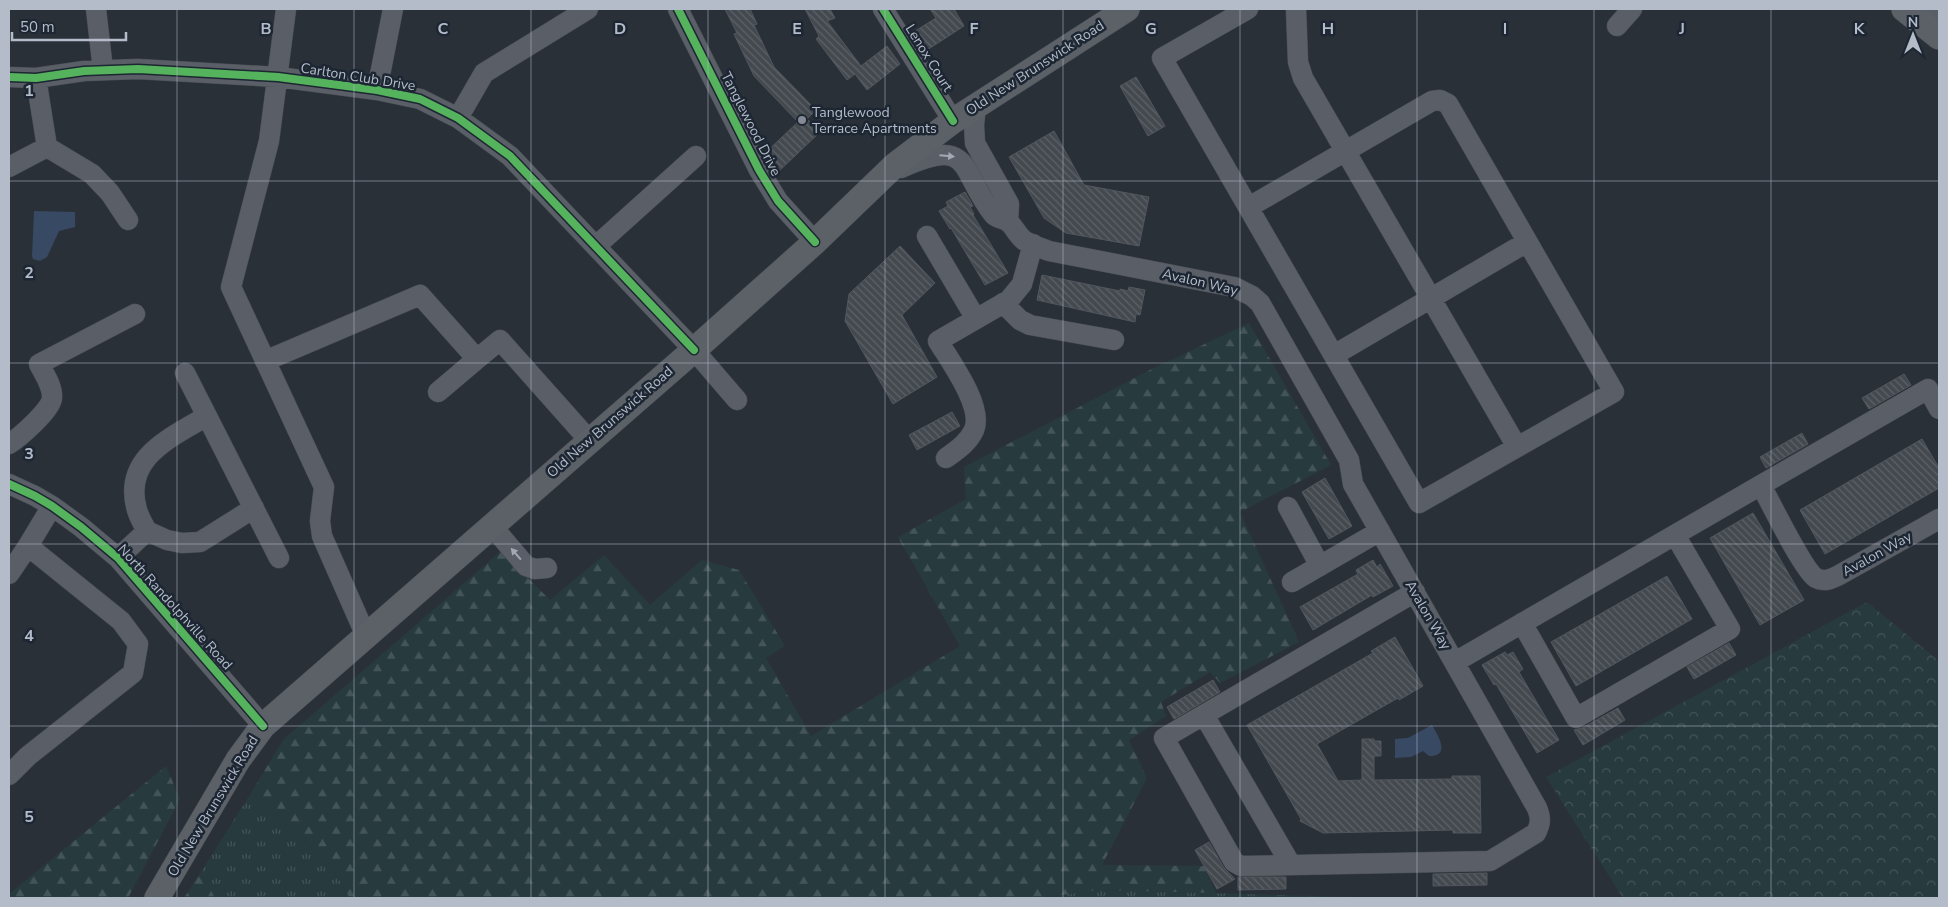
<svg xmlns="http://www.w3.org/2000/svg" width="1948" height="907" viewBox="0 0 1948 907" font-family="'Nunito Sans',sans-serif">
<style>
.grass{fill:url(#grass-tufts)}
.forest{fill:url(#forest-firs)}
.park{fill:url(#park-crowns)}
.water{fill:#384963}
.building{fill:url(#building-back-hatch);stroke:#52575f}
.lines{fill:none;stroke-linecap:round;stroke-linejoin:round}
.minor-casing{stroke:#484c53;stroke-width:21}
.major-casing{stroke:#484c55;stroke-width:26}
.minor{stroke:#5a5e66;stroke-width:20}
.major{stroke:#5c6168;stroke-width:25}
.cycleway-casing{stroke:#1d2633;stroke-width:11}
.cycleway{stroke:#56b35d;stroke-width:8}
.oneway{fill:#a2a9b5}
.grid{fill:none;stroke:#b4bcc9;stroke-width:1;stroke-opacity:0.55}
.poi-dot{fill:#848b96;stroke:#1d2633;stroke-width:2}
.labels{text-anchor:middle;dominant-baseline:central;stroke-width:5;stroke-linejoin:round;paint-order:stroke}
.street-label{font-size:14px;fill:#b4bcc9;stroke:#1d2633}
.poi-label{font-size:14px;fill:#b4bcc9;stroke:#1d2633;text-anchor:start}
.grid-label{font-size:16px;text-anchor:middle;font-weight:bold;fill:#b4bcc9;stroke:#1d2633;stroke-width:5;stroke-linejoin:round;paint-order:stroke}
</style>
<defs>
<pattern id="grass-tufts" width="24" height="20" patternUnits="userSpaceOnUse" patternTransform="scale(1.25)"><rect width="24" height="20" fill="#273a3e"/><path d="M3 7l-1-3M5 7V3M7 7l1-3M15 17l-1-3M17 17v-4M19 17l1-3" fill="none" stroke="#445559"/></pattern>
<pattern id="forest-firs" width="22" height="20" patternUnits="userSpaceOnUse" patternTransform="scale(1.25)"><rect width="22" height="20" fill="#273a3e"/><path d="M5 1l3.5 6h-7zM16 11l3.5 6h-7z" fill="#445559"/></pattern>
<pattern id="park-crowns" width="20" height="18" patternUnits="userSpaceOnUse" patternTransform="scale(1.25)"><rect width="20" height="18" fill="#273a3e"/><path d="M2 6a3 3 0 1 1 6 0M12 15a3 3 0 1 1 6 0" fill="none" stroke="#445559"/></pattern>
<pattern id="building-back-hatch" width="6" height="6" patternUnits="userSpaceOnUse" patternTransform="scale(1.25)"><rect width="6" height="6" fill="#444950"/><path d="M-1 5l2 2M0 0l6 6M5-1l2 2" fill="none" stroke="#5d6168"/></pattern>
</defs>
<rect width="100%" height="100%" fill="#2a3038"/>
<!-- grass -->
<path class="grass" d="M251 793 330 864 350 898H215L201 872Z
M1098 890 1389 898H1039Z"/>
<!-- forest -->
<path class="forest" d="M1249 323 1331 465 1240 512 1299 642 1220 683 1210 672 1161 702 1166 716 1129 740 1147 778 1102 865 1204 866 1216 893 1098 890 1039 898H350L330 864 251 793 283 740 501 551 550 600 604 555 650 605 702 560 739 570 785 646 766 658 811 736 960 646 898 537 966 499 964 467 1150 370Z
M166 766 180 799 128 898H9V894Z
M201 872 215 898H184Z"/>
<!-- park -->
<path class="park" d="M1867 602 1939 661V896L1935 898H1623L1546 777Z"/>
<!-- water -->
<path class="water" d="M34 211 75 212V227L59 231 47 257 40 261 33 259 32 256Z
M1432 725C1437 734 1452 756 1429 756L1423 751 1411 757 1395 758V739L1408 738Z"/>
<!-- building -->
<path class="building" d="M725 9H750L757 24 754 25 774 67 816 110 807 119 820 132 778 172 769 163 764 154 798 122 754 76 734 34 737 33Z
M805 9H830L835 18 827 21 861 66 887 46 900 64 867 90 855 74 847 80 816 39 819 36Z
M930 9H954L964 26 924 52 912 33 936 18Z
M1136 77 1165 126 1148 136 1120 86Z
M1054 131 1084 185 1149 197 1139 246 1066 233 1044 218 1009 157Z
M965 192 973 206 970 207 974 214 973 215 1008 273 985 285 951 228 950 229 939 211 948 206 946 202Z
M900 246 935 283 902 315 937 377 893 404 845 321 849 294Z
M1042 275 1120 291V289L1128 291 1129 287 1145 290 1140 315 1136 314 1135 322 1037 300Z
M1904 374 1911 385 1869 409 1862 398Z
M952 412 960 426 917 450 909 435Z
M1802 433 1808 444 1766 468 1760 457Z
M1922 439 1939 468V488L1825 554 1800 510Z
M1325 478 1352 526 1329 539 1302 492Z
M1753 513 1804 600 1760 625 1710 538Z
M1373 560 1377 567 1380 564 1393 586 1373 597 1372 595 1313 630 1300 607 1358 574 1356 570Z
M1667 576 1692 619 1576 686 1551 642Z
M1395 637 1423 686 1399 700 1398 698 1317 744 1338 781 1362 780V739H1374V741H1381V756H1374V780L1452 779V776H1480L1481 833H1453V830L1323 833 1300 821 1301 819 1247 725 1373 653 1371 651Z
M1729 643 1736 655 1694 679 1687 667Z
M1505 652 1507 655 1513 652 1523 669 1519 672 1559 740 1537 753 1496 684 1494 685 1482 665Z
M1213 680 1220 692 1174 719 1167 707Z
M1618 708 1625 720 1583 745 1574 730 1582 728Z
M1209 842 1224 868 1235 879 1217 889 1195 850Z
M1487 873V885L1433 886V874Z
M1238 877H1286V889L1238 890Z"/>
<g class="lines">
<!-- minor casing -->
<g class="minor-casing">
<path id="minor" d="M96 9 103 70
M286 9 269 141 231 287 324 487 320 521 322 536 366 636
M678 9 759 170 778 201 815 242
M883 9 953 121
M1248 9 1162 58 1419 503 1614 392 1448 104 1440 100 1432 101 1249 207
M1296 9 1298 62 1303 78 1517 447
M1925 25 1939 10
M1617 26 1632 9
M9 77 36 78 84 71 138 69 278 77 377 90 420 99 458 118 510 156 694 350 737 400
M36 78 47 147
M377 90 393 9
M976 106 974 125 975 143 1009 204 1008 222
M458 118 484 73 588 9
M9 167 47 147 92 174 110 193 128 220
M901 168C973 136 958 168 993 214 997 219 1002 218 1007 221 1014 225 1017 236 1025 241 1032 245 1041 248 1049 251L1234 287 1252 296 1260 303 1349 460 1353 484 1537 808C1541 818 1541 823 1536 833L1490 861 1241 866 1234 862 1164 738 1415 592
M927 236 976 319
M596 246 696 156
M1003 303 1020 320 1030 325 1114 340
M1334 355 1527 242
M265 361 420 295 477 359 500 340 589 440
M185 373 279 558
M438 392 477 359
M207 416C170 438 122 458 137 510 139 517 143 524 147 531L167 540 182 543 200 542 254 508
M9 444C19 438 52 409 52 398 53 386 44 374 39 364L135 314
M946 458C957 450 968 443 974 430 984 407 950 361 938 341L1009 300 1022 284 1033 244
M9 484 35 496 52 506 81 527 118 558 263 726
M1761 485 1928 389 1939 409
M1288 507 1320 566
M492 526 526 566 535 569 547 568
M118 558 147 531
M9 574 28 546 52 506
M1292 582 1380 531
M1522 623 1576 718 1730 629 1675 535
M1455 662 1761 485C1770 502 1804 571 1816 578 1825 583 1833 578 1841 574L1939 519
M1204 715 1291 865
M9 775 28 756 133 673 138 644 121 621 28 546"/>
</g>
<!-- major casing -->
<g class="major-casing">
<path id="major" d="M1904 9 1939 37
M157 898 238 760 263 726 694 350 815 242 895 165 953 121 1127 9"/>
</g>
<!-- minor -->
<use href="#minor" class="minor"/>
<!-- major -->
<use href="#major" class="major"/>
<!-- cycleway casing -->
<g class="cycleway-casing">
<path id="cycleway" d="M678 9 759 170 778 201 815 242
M883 9 953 121
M9 77 36 78 84 71 138 69 278 77 377 90 420 99 458 118 510 156 694 350
M9 484 35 496 52 506 81 527 118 558 263 726"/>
</g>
<!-- cycleway -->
<use href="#cycleway" class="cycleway"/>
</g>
<!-- one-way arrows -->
<defs><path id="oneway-solid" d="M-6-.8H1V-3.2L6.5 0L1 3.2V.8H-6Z" transform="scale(1.25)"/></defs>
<g class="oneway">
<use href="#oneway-solid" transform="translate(947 156) rotate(5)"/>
<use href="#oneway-solid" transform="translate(516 554) rotate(-131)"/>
</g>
<!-- grid -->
<path class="grid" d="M177 9V898M354 9V898M531 9V898M708 9V898M885 9V898M1063 9V898M1240 9V898M1417 9V898M1594 9V898M1771 9V898M9 181H1939M9 363H1939M9 544H1939M9 726H1939"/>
<!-- markers -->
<circle class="poi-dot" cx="802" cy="120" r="5"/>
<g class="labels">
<!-- street labels -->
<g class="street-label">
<text transform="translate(929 58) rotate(58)">Lenox Court</text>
<text transform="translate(1035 68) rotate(-33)">Old New Brunswick Road</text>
<text transform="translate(358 77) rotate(9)">Carlton Club Drive</text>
<text transform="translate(751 124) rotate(63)">Tanglewood Drive</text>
<text transform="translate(1200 282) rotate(13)">Avalon Way</text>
<text transform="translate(610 422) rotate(-41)">Old New Brunswick Road</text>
<text transform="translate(1877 554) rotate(-29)">Avalon Way</text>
<text transform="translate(175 607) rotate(48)">North Randolphville Road</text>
<text transform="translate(1428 615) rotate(60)">Avalon Way</text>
<text transform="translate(213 806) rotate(-59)">Old New Brunswick Road</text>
</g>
<!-- poi labels -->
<g class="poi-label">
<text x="812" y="112">Tanglewood<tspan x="812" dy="16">Terrace Apartments</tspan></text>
</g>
</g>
<g class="grid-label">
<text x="266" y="34">B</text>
<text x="443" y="34">C</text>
<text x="620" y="34">D</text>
<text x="797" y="34">E</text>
<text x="974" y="34">F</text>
<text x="1151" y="34">G</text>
<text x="1328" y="34">H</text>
<text x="1505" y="34">I</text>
<text x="1682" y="34">J</text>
<text x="1859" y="34">K</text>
<text x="29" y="96">1</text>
<text x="29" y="278">2</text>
<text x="29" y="459">3</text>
<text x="29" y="641">4</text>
<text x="29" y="822">5</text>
</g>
<!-- border -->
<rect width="1948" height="907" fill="none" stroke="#b4bcc9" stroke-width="20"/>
<!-- north arrow -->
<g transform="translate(1913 35)" stroke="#1d2633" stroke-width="4" paint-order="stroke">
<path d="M0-4L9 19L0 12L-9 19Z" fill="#b4bcc9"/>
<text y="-8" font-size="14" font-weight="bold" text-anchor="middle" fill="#b4bcc9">N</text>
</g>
<!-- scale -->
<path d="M12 32v8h114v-8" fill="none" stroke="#b4bcc9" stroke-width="2.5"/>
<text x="20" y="32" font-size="15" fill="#b4bcc9" stroke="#1d2633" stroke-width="4" paint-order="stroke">50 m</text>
</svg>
